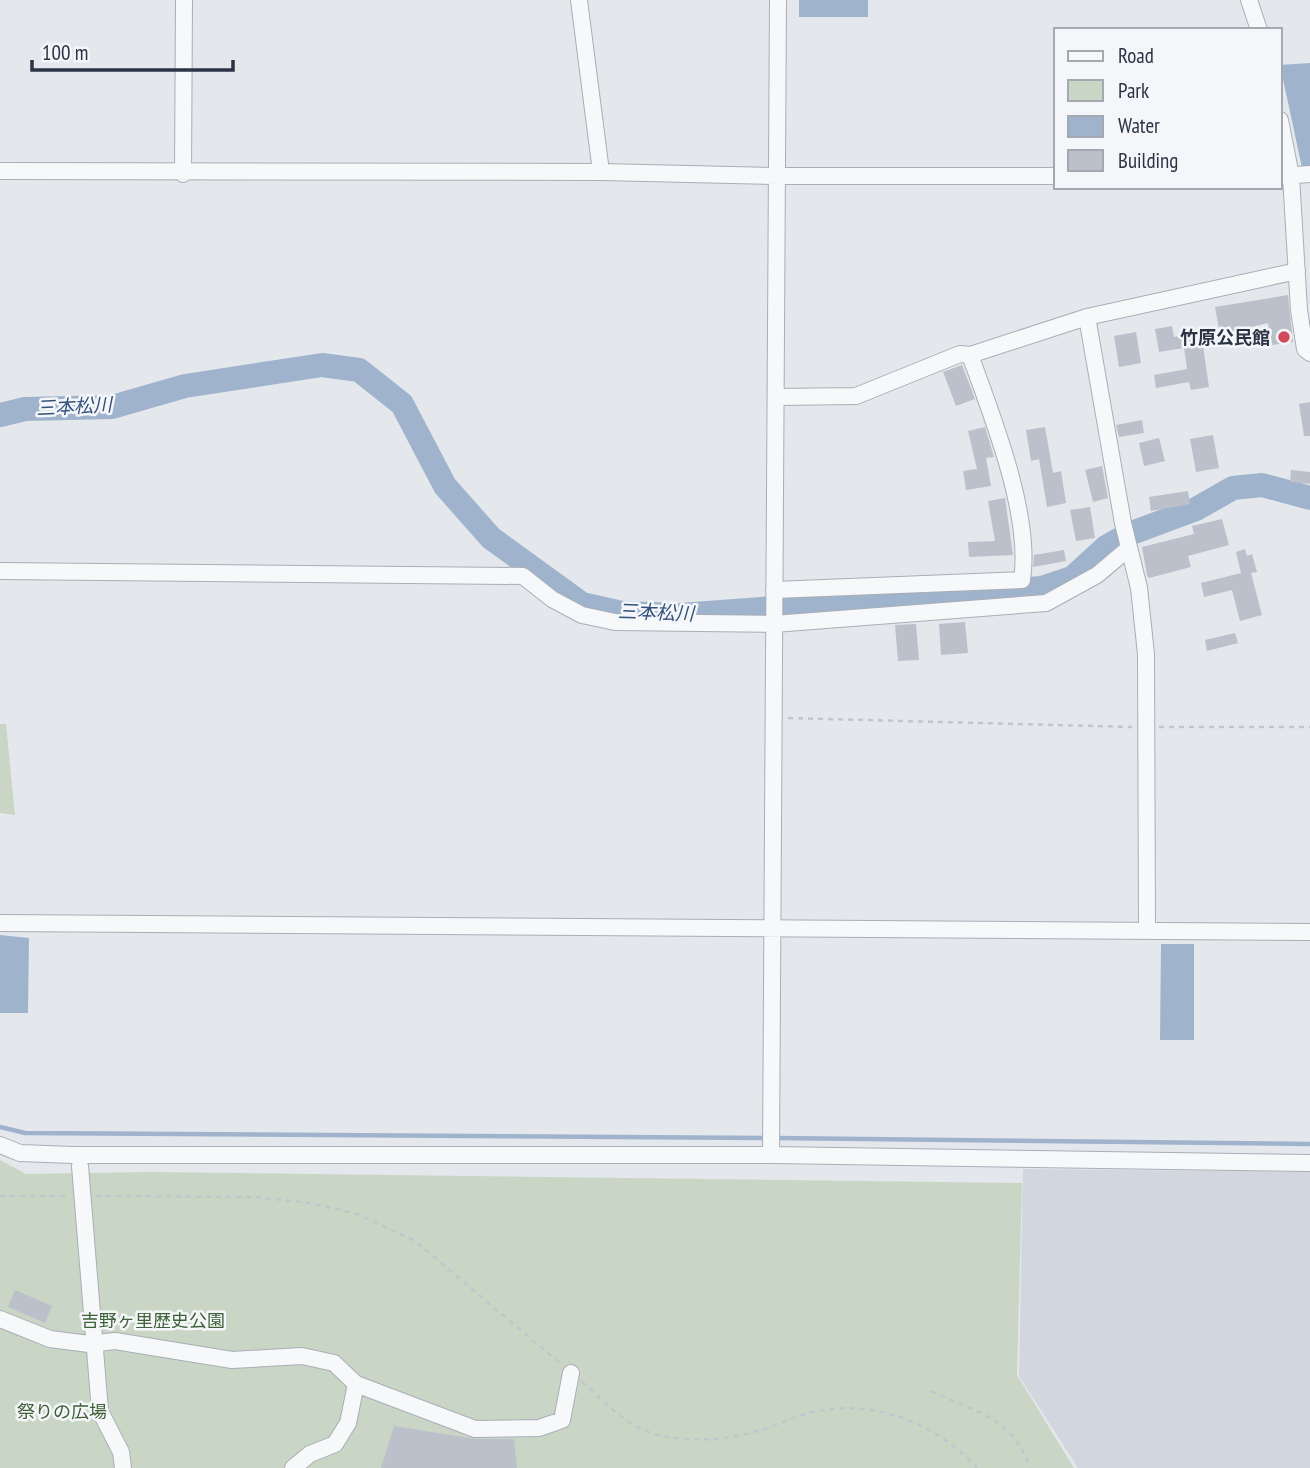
<svg xmlns="http://www.w3.org/2000/svg" width="1310" height="1468" viewBox="0 0 1310 1468" font-family="'PT Sans Narrow','Noto Sans JP',sans-serif">
<style>
.built{fill:#d2d6de}
.green{fill:#c9d6c5}
.water{fill:#9fb4cc}
.lines{fill:none;stroke-linecap:round;stroke-linejoin:round}
.stream{stroke:#9fb4cc;stroke-width:4.5}
.river{stroke:#9fb4cc;stroke-width:24}
.building{fill:#bbc0ca}
.minor-casing{stroke:#a9aeb7;stroke-width:18}
.path{stroke:#c2c5cb;stroke-width:2.5;stroke-dasharray:5 5;stroke-linecap:butt}
.minor{stroke:#f7f8fa;stroke-width:16}
.poi-dot{fill:#d1495b;stroke:#f4f6f9;stroke-width:2.5}
.labels{text-anchor:middle;dominant-baseline:central;stroke-width:5;stroke-linejoin:round;paint-order:stroke}
.poi-label{font-size:18px;font-weight:bold;fill:#2b3445;stroke:#f4f6f9;text-anchor:end}
.park-label{font-size:18px;fill:#3f6138;stroke:#f4f6f9}
.water-label{font-size:19px;font-style:italic;fill:#34527a;stroke:#f4f6f9}
</style>
<rect width="100%" height="100%" fill="#e4e7ec"/>
<!-- built -->
<path class="built" d="M1023 1169 1310 1172V1468H1078L1019 1376Z"/>
<!-- green -->
<path class="green" d="M0 724H6L15 815 0 813Z
M0 1160 26 1174 152 1172 1022 1183 1017 1375 1074 1468H0Z"/>
<!-- water -->
<path class="water" d="M799 0H868V17H799Z
M1310 63V167L1302 168 1280 65Z
M0 935 29 938 28 1013H0Z
M1161 944H1194V1040H1160Z"/>
<g class="lines">
<!-- stream -->
<path class="stream" d="M0 1127 25 1133 767 1138
M775 1138 1310 1144"/>
<!-- river -->
<path class="river" d="M0 415 25 409 112 407 185 386 322 365 359 370 402 404 445 486 491 538 582 604 622 613 680 615 1042 588 1072 578 1106 547 1129 534 1196 509 1233 488 1262 485 1310 498"/>
</g>
<!-- building -->
<path class="building" d="M1288 295 1293 342 1272 345 1268 323 1220 334 1215 307Z
M1172 326 1174 337 1201 332 1209 387 1191 390 1189 382 1156 388 1154 375 1187 369 1184 348 1159 352 1155 329Z
M1136 332 1141 363 1119 367 1114 336Z
M962 365 975 399 956 406 943 372Z
M1310 402V436H1304L1299 404Z
M1142 420 1144 433 1119 437 1116 425Z
M985 427 994 457 986 458 991 486 966 490 963 471 977 469 968 431Z
M1045 427 1053 473 1061 471 1066 503 1047 507 1039 459 1031 461 1026 430Z
M1213 435 1219 468 1196 472 1190 439Z
M1159 438 1165 461 1144 466 1139 443Z
M1102 466 1108 498 1093 502 1085 470Z
M1291 470 1310 472V484L1290 482Z
M1188 491 1190 504 1151 511 1149 497Z
M1005 498 1013 555 969 557 968 542 995 541 988 501Z
M1090 507 1095 538 1076 541 1070 510Z
M1222 519 1229 545 1188 556 1191 567 1149 578 1147 575 1142 547 1194 534 1192 526Z
M1245 549 1247 556 1252 554 1257 572 1251 573 1262 615 1240 621 1232 590 1204 597 1201 583 1241 573 1236 552Z
M1064 550 1066 561 1033 567 1034 555Z
M965 622 968 653 941 655 939 624Z
M916 624 919 660 898 661 895 625Z
M1235 633 1238 643 1207 651 1205 640Z
M15 1290 52 1306 45 1323 8 1307Z
M394 1426 475 1439H514L517 1468H381Z"/>
<g class="lines">
<!-- minor casing -->
<g class="minor-casing">
<path id="minor" d="M579 0 601 172
M1249 0 1259 30
M1280 120 1291 176 1299 310 1305 349 1310 353
M0 171 601 172 776 176H1056
M183 174 184 0
M1283 176 1310 174
M1087 317 1123 523 1139 588 1146 654 1147 931
M776 397 856 396 960 354 970 355 1087 317 1297 271
M0 571 523 576 552 599 582 615 615 622 774 624 1046 603 1097 575 1129 548
M774 590 1022 580C1032 515 992 416 970 355
M0 923 1310 932
M0 1145 20 1153 73 1155H771L1310 1163
M771 1155 778 0
M80 1166 100 1411 121 1452 123 1468
M0 1319 50 1339 89 1344 115 1341 232 1360 302 1356 334 1363 356 1384 475 1429 539 1428 562 1420 571 1373
M293 1468 310 1454 335 1444 348 1423 356 1384"/>
</g>
<!-- path -->
<path class="path" d="M788 718 1132 727
M1159 727H1310
M0 1196H68
M96 1196 255 1197 311 1203 357 1214 415 1241 561 1364
M582 1382C603 1400 624 1424 651 1433 684 1443 725 1441 757 1431 778 1426 797 1414 818 1411 878 1400 937 1424 977 1468
M931 1391C975 1413 1012 1415 1030 1468"/>
<!-- minor -->
<use href="#minor" class="minor"/>
</g>
<!-- markers -->
<circle class="poi-dot" cx="1284" cy="337" r="7"/>
<g class="labels">
<!-- poi labels -->
<g class="poi-label">
<text x="1270" y="337">竹原公民館</text>
</g>
<!-- park labels -->
<g class="park-label">
<text x="153" y="1320">吉野ヶ里歴史公園</text>
<text x="62" y="1411">祭りの広場</text>
</g>
<!-- water labels -->
<g class="water-label">
<text transform="translate(74 406) rotate(-3)">三本松川</text>
<text transform="translate(656 612) rotate(2)">三本松川</text>
</g>
</g>
<!-- legend -->
<rect x="1054" y="28" width="228" height="161" fill="#f4f6f9" stroke="#a4a8b1" stroke-width="2"/>
<rect x="1068" y="51" width="35" height="10" fill="#f7f8fa" stroke="#a4a8b1" stroke-width="2"/>
<text x="1118" y="63" font-size="21" fill="#2b3445">Road</text>
<rect x="1068" y="80" width="35" height="21" fill="#c9d6c5" stroke="#a4a8b1" stroke-width="2"/>
<text x="1118" y="98" font-size="21" fill="#2b3445">Park</text>
<rect x="1068" y="116" width="35" height="21" fill="#9fb4cc" stroke="#a4a8b1" stroke-width="2"/>
<text x="1118" y="133" font-size="21" fill="#2b3445">Water</text>
<rect x="1068" y="150" width="35" height="21" fill="#bbc0ca" stroke="#a4a8b1" stroke-width="2"/>
<text x="1118" y="168" font-size="21" fill="#2b3445">Building</text>
<!-- scale -->
<path d="M32 60v10h201v-10" fill="none" stroke="#2b3445" stroke-width="3.5"/>
<text x="42" y="60" font-size="21" fill="#2b3445" stroke="#f4f6f9" stroke-width="5" paint-order="stroke">100 m</text>
</svg>
